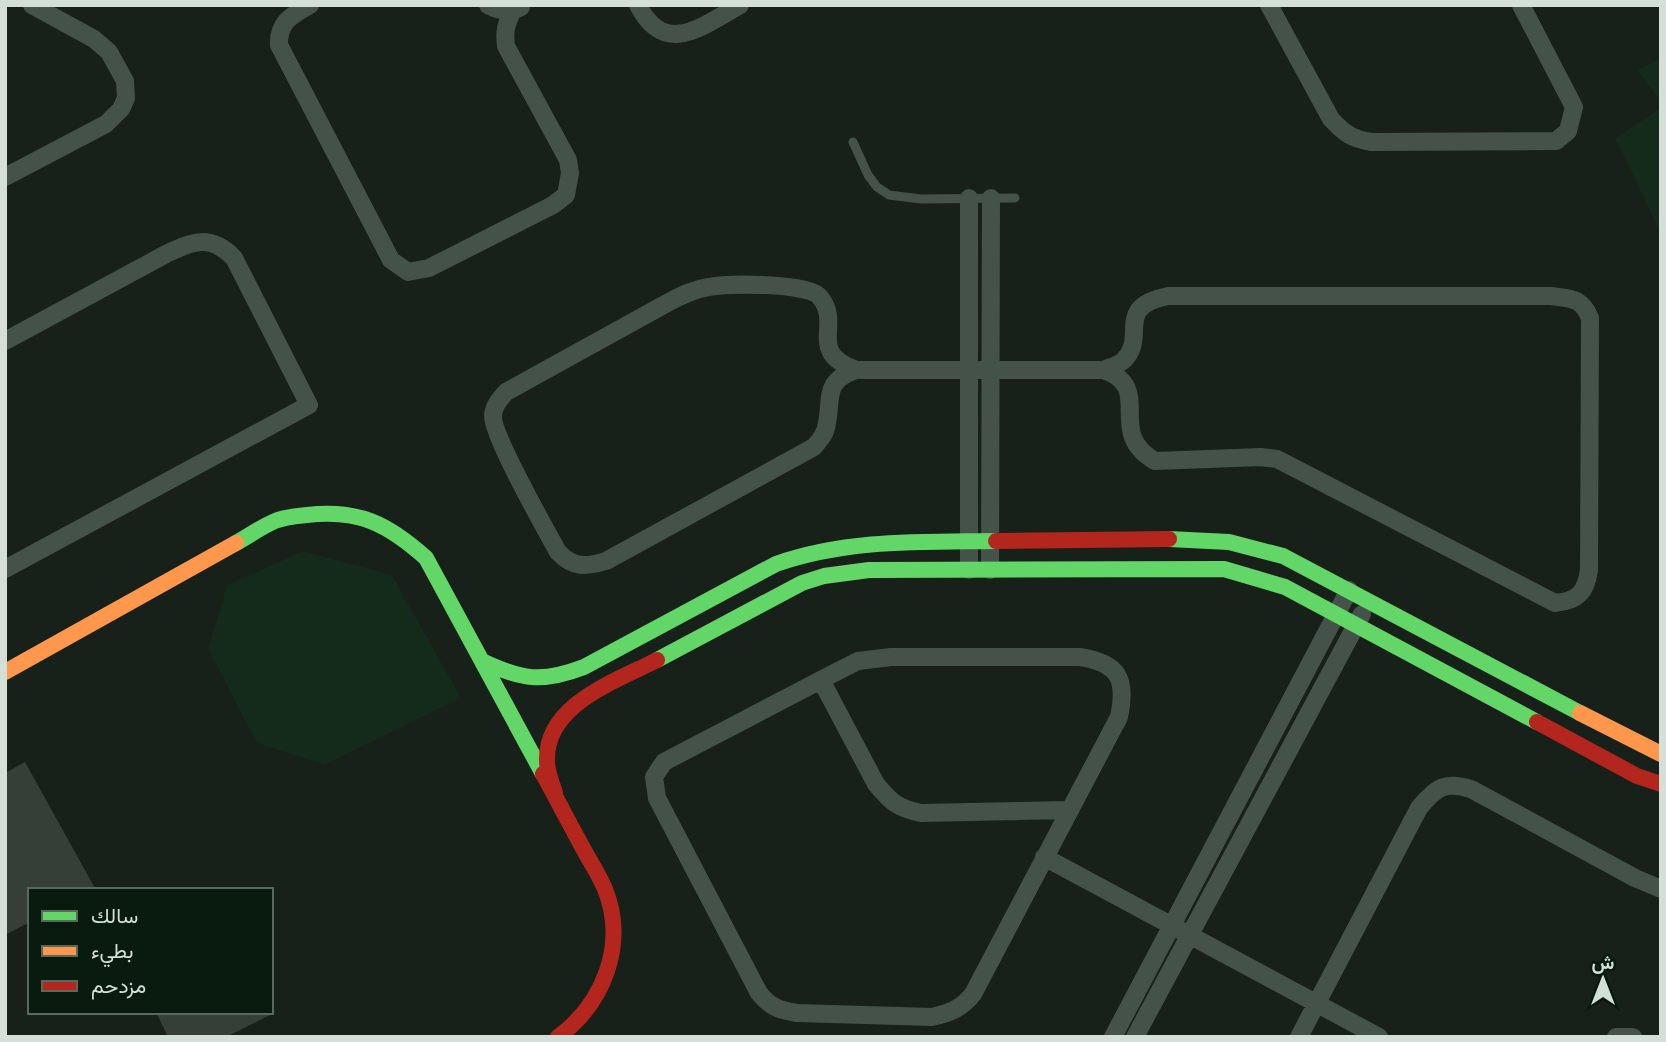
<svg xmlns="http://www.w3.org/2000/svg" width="1666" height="1042" viewBox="0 0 1666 1042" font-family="'Noto Sans',Vazirmatn,sans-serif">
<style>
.built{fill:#142a1b}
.building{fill:#363e38}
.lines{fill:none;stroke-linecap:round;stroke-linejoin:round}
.lane{stroke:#455249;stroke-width:9}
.street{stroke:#455249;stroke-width:18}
.fast{stroke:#63d668;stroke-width:16}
.slow{stroke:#ff974d;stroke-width:16}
.jam{stroke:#b3261e;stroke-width:16}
</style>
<rect width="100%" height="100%" fill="#172019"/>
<!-- built -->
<path class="built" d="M1661 58V102L1637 70Z
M1661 108V233L1615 138Z
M303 551 392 575 461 698 325 765 257 743 208 649 227 585Z"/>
<!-- building -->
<path class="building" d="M25 762 96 890H30V922L5 935V773Z
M156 1012H276L226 1037H168Z"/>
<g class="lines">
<!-- lane -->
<path class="lane" d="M853 142 868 175 877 187 889 195 921 199 1015 198"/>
<!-- street -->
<path class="street" d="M310 5C292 15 278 22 279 45L391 260 408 272 429 268 553 205 566 195 570 173 568 160 506 46C504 32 506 23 513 11
M488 5C499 11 510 13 521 7
M638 5C665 58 702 26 740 5
M1269 5 1331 119C1344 133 1352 139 1371 142L1556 141 1568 131 1574 107 1521 5
M5 177 106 124 121 109 126 98 125 81 109 52 94 39 32 5
M5 341 166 254C193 241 211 234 234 258L309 405 5 569
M856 370C805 351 844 324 819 296 807 283 728 283 709 287 694 289 682 295 669 302L506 392C500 399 494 405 493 415 491 433 546 530 558 552 573 568 586 567 606 561L814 447C820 440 826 433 827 423 832 396 824 381 856 370H1103C1156 387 1104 432 1155 461L1261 457 1277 459 1555 603C1578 601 1586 592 1589 570L1590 318C1581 297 1571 299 1551 296H1168C1113 307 1148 336 1124 360 1119 365 1110 367 1103 370
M969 570V198
M990 570 991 198
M891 657H1080C1119 663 1127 679 1119 717L973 994C962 1008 950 1013 932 1017L797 1013C779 1010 770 1007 759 993L657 798 654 777 664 762 840 670 858 661Z
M821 680 876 784C891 802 897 808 921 813L1069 810
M1044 857 1379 1037
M1113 1037 1349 590
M1135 1037 1362 614
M1299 1037 1419 808C1436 787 1445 781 1471 789L1635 878 1661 889
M1616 1037H1633"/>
<!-- fast -->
<path class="fast" d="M1169 539 1229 542 1283 556 1580 713
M236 543C249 536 261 527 275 521 284 517 297 516 307 515 359 509 388 524 426 558L543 774
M657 660 802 583 824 576 869 570 1224 569 1285 587 1537 722
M482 661C522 680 542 683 584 667L776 564C848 539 921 542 996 541"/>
<!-- slow -->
<path class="slow" d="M5 672 236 543
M1580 713 1661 754"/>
<!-- jam -->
<path class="jam" d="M996 541 1169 539
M1537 722 1637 776 1661 784
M543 774C557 799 570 825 584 850 591 863 599 875 605 889 627 944 604 1003 558 1037
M555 793C552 783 547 772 547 761 545 704 617 681 657 660"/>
</g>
<!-- border -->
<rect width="1666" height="1042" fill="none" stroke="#d4dfd7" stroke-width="14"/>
<!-- legend -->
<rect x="28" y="888" width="245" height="126" fill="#091b0f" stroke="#5a695f" stroke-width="2"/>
<rect x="42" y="911" width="35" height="10" fill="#63d668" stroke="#5a695f" stroke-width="2"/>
<text x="91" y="923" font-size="21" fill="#d4dfd7">سالك</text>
<rect x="42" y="946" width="35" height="10" fill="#ff974d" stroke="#5a695f" stroke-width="2"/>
<text x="91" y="958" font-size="21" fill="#d4dfd7">بطيء</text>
<rect x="42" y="981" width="35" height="10" fill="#b3261e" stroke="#5a695f" stroke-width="2"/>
<text x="91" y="993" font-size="21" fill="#d4dfd7">مزدحم</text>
<!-- north arrow -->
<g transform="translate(1603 979)" stroke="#091b0f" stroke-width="5" paint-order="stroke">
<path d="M0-5L12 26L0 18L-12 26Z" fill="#d4dfd7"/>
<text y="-10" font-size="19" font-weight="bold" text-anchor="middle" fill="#d4dfd7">ش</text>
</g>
</svg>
